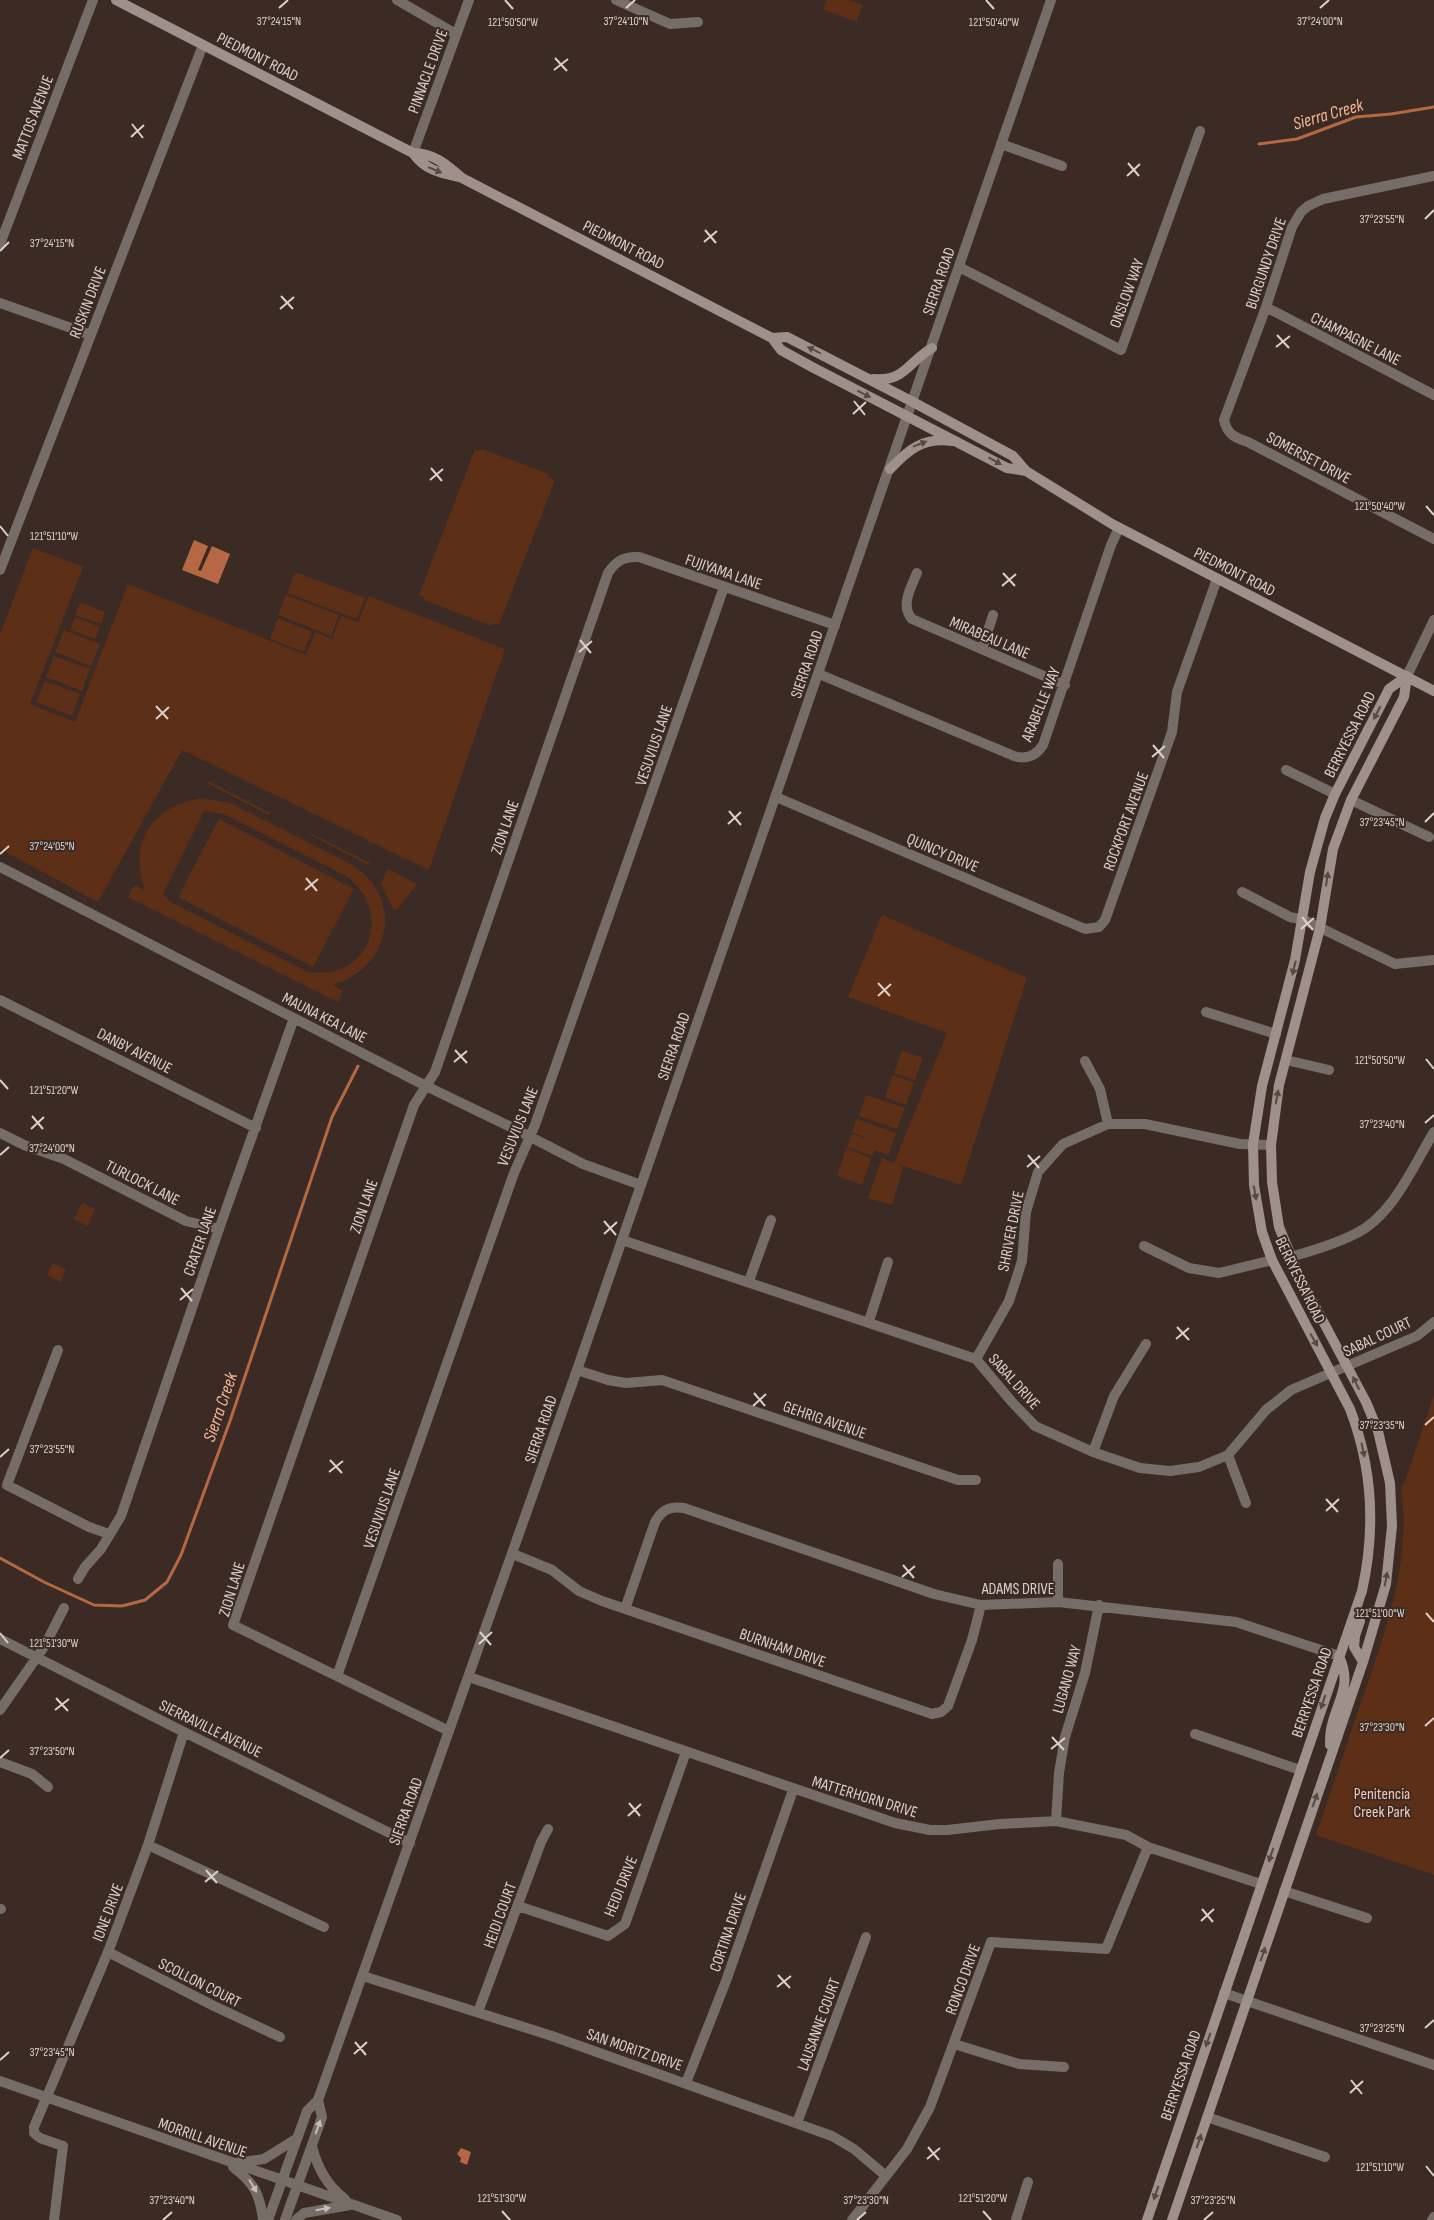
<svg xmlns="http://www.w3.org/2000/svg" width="1434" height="2220" font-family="'Sofia Sans Condensed',sans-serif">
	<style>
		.green { fill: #5d2f17; fill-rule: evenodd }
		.water { fill: #b56843 }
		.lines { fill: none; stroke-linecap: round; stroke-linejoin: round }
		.stream { stroke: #b56843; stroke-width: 3 }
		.minor { stroke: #766d69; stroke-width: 10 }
		.tertiary { stroke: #766d69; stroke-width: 10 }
		.secondary { stroke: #9e908a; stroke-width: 10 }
		.oneway { fill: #594943 }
		.oneway2 { fill: #c7bcb7 }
		.ticks { fill: none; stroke: #dbd0cb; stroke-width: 2 }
		.labels { text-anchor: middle; stroke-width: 4; stroke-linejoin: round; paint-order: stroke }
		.street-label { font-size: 16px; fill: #dbd0cb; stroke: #3b2b24 }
		.park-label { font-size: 16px; fill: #f4c9b5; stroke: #3b2b24 }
		.water-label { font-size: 18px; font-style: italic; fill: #f5b597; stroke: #3b2b24 }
		.ticks-label { font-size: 12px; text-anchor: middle; fill: #dbd0cb; stroke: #3b2b24; stroke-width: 4; stroke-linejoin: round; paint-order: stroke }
	</style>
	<rect width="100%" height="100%" fill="#3b2b24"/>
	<!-- green -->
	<path class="green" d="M827,0H849L863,5L856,22L823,9Z
		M475,449L480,451L482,449L549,474L548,477L555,480L499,625L493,623L492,626L424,600L425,597L419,595Z
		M33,548L83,567L30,704L75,722L128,584L306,655L315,632L332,639L341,616L358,622L369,596L505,649L429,870L371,842L369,843L368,840L182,750L98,902L0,849V634Z
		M295,572L365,598L357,619L287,593Z
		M286,595L339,615L331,636L278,615Z
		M80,602L105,612L101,624L75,615Z
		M75,617L100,627L95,639L70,630Z
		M278,618L312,632L304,652L270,639Z
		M64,630L100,644L91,666L55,652Z
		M54,656L90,669L82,691L46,677Z
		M45,681L80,694L72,716L36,702Z
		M208,781L270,813L269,815L207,783Z
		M202,798L230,803L351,864C405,897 392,968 332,985L343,991L338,1002L128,897L134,885L145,890C128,843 152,805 202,798ZM204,811L224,814L346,876C395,912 369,982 308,972L169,901L163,894Z
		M219,819L354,889L313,967L178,897Z
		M310,833L370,863L369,865L309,834Z
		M388,869L417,884L397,910L393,909L381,883Z
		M882,915L1027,978L961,1185L897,1164L903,1168L892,1205L868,1198L882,1158L894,1163L947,1033L848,997Z
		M902,1051L923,1058L915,1080L894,1073Z
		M893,1075L914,1083L906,1105L885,1097Z
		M866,1095L905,1108L897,1129L859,1116Z
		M857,1119L896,1133L889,1155L875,1150L872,1156L847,1147L852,1134L870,1140L852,1132Z
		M846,1148L871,1158L862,1185L837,1176Z
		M82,1203L95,1209L87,1226L74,1219Z
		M53,1263L66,1270L60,1282L47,1275Z
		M1434,1395V1875L1316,1835C1332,1788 1348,1741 1364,1694C1388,1624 1411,1562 1401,1486L1405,1482Z"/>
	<!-- water -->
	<path class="water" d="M194,540L208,546L198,570L201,571L212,546L230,554L218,584L182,570Z
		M461,2148L471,2152L467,2165L460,2162L461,2158L457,2154Z"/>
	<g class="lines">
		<!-- stream -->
		<path class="stream" d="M1259,144L1297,139L1356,117L1391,114L1434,107
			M0,1558L44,1582L94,1605L122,1606L145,1600L167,1582L181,1555L230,1421L332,1117L358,1066"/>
		<!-- minor -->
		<path class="minor" d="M397,0L456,34
			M616,0L670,24L698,22
			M1001,144L1062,166
			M413,153L469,0
			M1434,176L1323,199L1308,206L1301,212L1292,227L1266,307L1224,420C1227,434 1235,438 1248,442L1434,539
			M0,244L93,0
			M959,267L1121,350L1200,131
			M0,303L91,335
			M1266,307L1434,395
			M0,570L203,45
			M917,573C911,587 900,606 912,619L1065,685
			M982,649L993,615
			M819,674L1014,756C1026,760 1036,756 1043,745L1111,545L1119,528
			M1286,770L1335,794
			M776,797L1085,929L1099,927L1105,920L1172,732L1177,692L1217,579
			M1351,800L1429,837
			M0,867L426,1086L519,1131L583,1164L641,1185
			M1242,892L1290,917L1304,920L1395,964L1434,960
			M0,1000L256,1128
			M1206,1012L1276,1034
			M1286,1060L1329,1070
			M1085,1061L1100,1089L1108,1124
			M0,1133L24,1145L64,1159L186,1221L219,1229
			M622,1240L976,1359L1012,1402L1035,1426L1093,1452L1140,1468L1170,1471L1199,1467L1228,1455L1266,1410L1291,1390L1417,1336L1434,1322
			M1144,1246L1189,1268L1219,1273L1272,1260
			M1290,1257C1312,1251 1335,1244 1355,1234C1393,1216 1413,1166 1434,1132
			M749,1281L771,1220
			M869,1321L888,1262
			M58,1350L7,1485L89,1527L109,1534
			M976,1359L1009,1301L1022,1261L1026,1212L1038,1172L1063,1144L1108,1124H1145L1240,1144L1271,1145
			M577,1370L608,1380L626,1383L662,1380L958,1480H976
			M1093,1452L1114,1396L1146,1344
			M1228,1455L1246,1503
			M513,1554L552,1570L579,1591L602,1601L932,1714L941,1712L948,1706L972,1640L981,1605
			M1058,1564V1602
			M78,1579L85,1567L101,1549L121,1516L219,1229L294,1018
			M625,1609L655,1522C662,1510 669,1506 684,1508L934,1594L981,1605L1058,1602L1236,1622L1339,1656
			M0,1639L184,1732L410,1843
			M337,1676L514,1173L535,1125L724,587
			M469,1677L895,1823L930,1830H947L1000,1824L1056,1821L1126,1835L1148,1847L1261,1884
			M0,1710L44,1647L64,1608
			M449,1731L233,1625L414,1105L435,1072L608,573C616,561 624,556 639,557L835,625
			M1195,1734L1300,1770
			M0,1762L32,1774L48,1787
			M1056,1821L1059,1773L1065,1737L1085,1673L1099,1605
			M148,1845L324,1927
			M1284,1891L1367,1918
			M518,1906L608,1936L625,1924L686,1752
			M0,1909H1
			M108,1952L214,2006L280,2037
			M363,1976L552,2036L832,2136L854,2149L886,2176
			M1224,1993L1434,2065
			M478,2012L541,1842L548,1829
			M954,2044L1019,2064L1064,2067
			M686,2083L726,1981L793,1790
			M1207,2117L1325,2157
			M797,2123L866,1937
			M54,2220L63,2146L40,2138L34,2133V2127L108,1952L148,1845L184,1732
			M852,2220L907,2149L930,2107L991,1942L1106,1949L1148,1847
			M1016,2220L1028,2182
			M1432,2220L1434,2217"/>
		<!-- tertiary -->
		<path class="tertiary" d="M1407,676L1434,620
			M0,2081L397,2220
			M312,2146C317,2167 326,2185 345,2199
			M236,2163L264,2159L296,2139
			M233,2167C254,2183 260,2194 263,2220
			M268,2220L307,2111L318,2100L577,1370L1051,0
			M285,2220L322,2117L318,2100
			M296,2220L304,2213L350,2205"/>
		<!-- secondary -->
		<path class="secondary" d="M116,0L413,153C434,153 447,165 462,178L772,338L781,350L812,367L1007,468L1026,471
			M413,153C425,170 440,173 459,177
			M772,338L787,337L913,402L1013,456L1026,471L1112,524L1434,691
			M873,379C905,382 908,362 932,348
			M890,469C908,450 923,437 952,441
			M1357,1607L1360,1621L1355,1636L1354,1647L1363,1662
			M1330,1745C1330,1738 1330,1731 1332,1725C1339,1697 1352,1685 1339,1656
			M1147,2220L1362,1591C1376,1528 1373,1469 1350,1409L1272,1260L1262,1232L1254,1185L1253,1144L1262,1086L1295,960L1310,872L1325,818L1335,794L1389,689L1407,676
			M1172,2220L1363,1662L1386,1584L1392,1526L1390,1483L1378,1431L1366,1402L1300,1278L1279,1227L1272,1182L1271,1145L1279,1085L1320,928L1333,849L1351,800L1404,697L1407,676"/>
	</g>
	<!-- one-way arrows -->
	<defs><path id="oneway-solid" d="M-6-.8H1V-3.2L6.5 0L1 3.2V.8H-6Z" transform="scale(1.25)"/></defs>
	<g class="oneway">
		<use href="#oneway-solid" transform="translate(435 170) rotate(23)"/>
		<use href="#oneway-solid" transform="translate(814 350) rotate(-154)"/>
		<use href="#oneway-solid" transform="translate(864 394) rotate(27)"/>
		<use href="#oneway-solid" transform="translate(920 444) rotate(-21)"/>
		<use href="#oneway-solid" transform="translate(995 461) rotate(29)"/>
		<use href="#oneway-solid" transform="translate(1377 713) rotate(117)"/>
		<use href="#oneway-solid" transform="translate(1327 879) rotate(-82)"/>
		<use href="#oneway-solid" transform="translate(1294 968) rotate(104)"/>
		<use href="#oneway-solid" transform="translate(1277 1097) rotate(-80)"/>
		<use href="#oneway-solid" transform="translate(1255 1193) rotate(80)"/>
		<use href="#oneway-solid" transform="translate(1314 1340) rotate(61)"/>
		<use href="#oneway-solid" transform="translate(1356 1383) rotate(-116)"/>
		<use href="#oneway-solid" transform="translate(1363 1450) rotate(78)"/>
		<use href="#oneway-solid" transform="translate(1386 1579) rotate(-80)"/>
		<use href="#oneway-solid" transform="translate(1323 1702) rotate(109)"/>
		<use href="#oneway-solid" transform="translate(1315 1800) rotate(-71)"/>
		<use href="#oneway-solid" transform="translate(1271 1855) rotate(109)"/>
		<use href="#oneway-solid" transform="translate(1263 1954) rotate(-71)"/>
		<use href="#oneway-solid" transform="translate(1208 2040) rotate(109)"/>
		<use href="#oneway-solid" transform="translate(1199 2141) rotate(-71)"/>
		<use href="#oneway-solid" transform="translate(1156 2193) rotate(109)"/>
	</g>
	<g class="oneway2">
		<use href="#oneway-solid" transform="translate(318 2127) rotate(-70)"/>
		<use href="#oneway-solid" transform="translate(253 2186) rotate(59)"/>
		<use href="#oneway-solid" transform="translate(323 2209) rotate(-10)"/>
	</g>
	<!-- ticks -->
	<path class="ticks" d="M505,0L513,9M986,0L994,9M279,8L288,0M626,8L635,0M1320,8L1329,0M555,58L567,71M554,70L568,59M132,124L143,138M131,137L144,125M1128,163L1139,176M1127,176L1140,164M1425,219L1434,210M705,230L716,243M704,242L717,231M0,251L9,242M281,296L293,309M280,309L294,297M1277,335L1289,348M1276,347L1290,336M854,401L865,415M853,414L866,402M431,468L442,481M430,480L443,469M1426,506L1434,515M0,526L8,536M1003,573L1015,586M1002,586L1016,574M580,640L591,653M579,652L592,641M156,706L168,719M156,719L169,707M1153,745L1164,758M1152,757L1165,746M729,811L741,825M1425,822L1434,813M728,824L741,812M0,854L9,846M306,878L317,891M305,890L318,879M1302,917L1313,930M1301,929L1314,918M878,983L890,996M878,996L891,984M455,1050L467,1063M1426,1059L1434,1069M454,1062L467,1051M0,1080L8,1089M32,1116L43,1129M1425,1123L1434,1115M31,1129L44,1117M0,1155L9,1147M1028,1155L1039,1168M1027,1167L1040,1156M604,1221L616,1235M604,1234L617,1222M181,1288L192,1301M180,1300L193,1289M1177,1327L1189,1340M1176,1339L1189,1328M754,1393L765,1406M753,1406L766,1394M1425,1425L1434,1417M0,1457L9,1449M330,1460L342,1473M329,1472L343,1461M1326,1499L1338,1512M1326,1511L1339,1499M903,1565L914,1578M902,1577L915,1566M1426,1613L1434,1622M480,1632L491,1645M0,1633L8,1643M479,1644L492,1632M56,1698L68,1711M55,1710L69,1699M1425,1726L1434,1718M1052,1737L1064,1750M1051,1749L1065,1738M0,1758L9,1750M629,1803L640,1816M628,1816L641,1804M206,1870L217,1883M205,1882L218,1871M1202,1909L1213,1922M1201,1921L1214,1909M778,1975L790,1988M777,1987L791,1976M1425,2028L1434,2020M355,2042L366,2055M354,2054L367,2042M0,2060L9,2052M1351,2080L1362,2094M1350,2093L1363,2081M928,2147L939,2160M927,2159L940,2148M1426,2166L1434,2176M502,2211L510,2220M983,2211L991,2220M163,2220L172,2212M857,2220L866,2212M1204,2220L1213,2212"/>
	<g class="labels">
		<!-- street labels -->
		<g class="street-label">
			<text transform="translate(258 56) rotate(27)" y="6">PIEDMONT ROAD</text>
			<text transform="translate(427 71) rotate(-70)" y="6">PINNACLE DRIVE</text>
			<text transform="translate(32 117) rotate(-69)" y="6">MATTOS AVENUE</text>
			<text transform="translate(624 244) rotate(27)" y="6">PIEDMONT ROAD</text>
			<text transform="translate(1265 263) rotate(-71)" y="6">BURGUNDY DRIVE</text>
			<text transform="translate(938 281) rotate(-71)" y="6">SIERRA ROAD</text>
			<text transform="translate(1126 293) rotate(-70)" y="6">ONSLOW WAY</text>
			<text transform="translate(87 302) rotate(-69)" y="6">RUSKIN DRIVE</text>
			<text transform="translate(1356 338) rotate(27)" y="6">CHAMPAGNE LANE</text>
			<text transform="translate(1309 457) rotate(28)" y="6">SOMERSET DRIVE</text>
			<text transform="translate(724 571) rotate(19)" y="6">FUJIYAMA LANE</text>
			<text transform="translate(1235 571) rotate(27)" y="6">PIEDMONT ROAD</text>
			<text transform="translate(990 637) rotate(23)" y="6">MIRABEAU LANE</text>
			<text transform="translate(806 664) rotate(-71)" y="6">SIERRA ROAD</text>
			<text transform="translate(1040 704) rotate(-68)" y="6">ARABELLE WAY</text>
			<text transform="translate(1349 734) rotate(-63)" y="6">BERRYESSA ROAD</text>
			<text transform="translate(653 745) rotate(-71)" y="6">VESUVIUS LANE</text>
			<text transform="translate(1125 821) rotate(-70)" y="6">ROCKPORT AVENUE</text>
			<text transform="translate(504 827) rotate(-71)" y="6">ZION LANE</text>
			<text transform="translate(943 852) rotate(23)" y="6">QUINCY DRIVE</text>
			<text transform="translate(325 1017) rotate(27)" y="6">MAUNA KEA LANE</text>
			<text transform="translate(673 1046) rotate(-71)" y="6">SIERRA ROAD</text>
			<text transform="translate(135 1050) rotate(27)" y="6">DANBY AVENUE</text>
			<text transform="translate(517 1126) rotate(-68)" y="6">VESUVIUS LANE</text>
			<text transform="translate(143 1182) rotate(27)" y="6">TURLOCK LANE</text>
			<text transform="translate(363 1206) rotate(-71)" y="6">ZION LANE</text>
			<text transform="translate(1010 1231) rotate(-79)" y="6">SHRIVER DRIVE</text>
			<text transform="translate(199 1241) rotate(-71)" y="6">CRATER LANE</text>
			<text transform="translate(1301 1280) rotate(64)" y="6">BERRYESSA ROAD</text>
			<text transform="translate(1377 1336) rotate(-25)" y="6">SABAL COURT</text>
			<text transform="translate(1015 1381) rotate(48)" y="6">SABAL DRIVE</text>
			<text transform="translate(825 1419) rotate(19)" y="6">GEHRIG AVENUE</text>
			<text transform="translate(540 1429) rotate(-71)" y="6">SIERRA ROAD</text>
			<text transform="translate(381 1508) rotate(-71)" y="6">VESUVIUS LANE</text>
			<text x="1018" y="1594">ADAMS DRIVE</text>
			<text transform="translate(231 1589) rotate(-73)" y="6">ZION LANE</text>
			<text transform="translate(783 1647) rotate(19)" y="6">BURNHAM DRIVE</text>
			<text transform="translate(1066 1679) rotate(-74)" y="6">LUGANO WAY</text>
			<text transform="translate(1311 1692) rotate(-71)" y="6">BERRYESSA ROAD</text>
			<text transform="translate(211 1728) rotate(26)" y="6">SIERRAVILLE AVENUE</text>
			<text transform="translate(865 1796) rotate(17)" y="6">MATTERHORN DRIVE</text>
			<text transform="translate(405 1811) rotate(-70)" y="6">SIERRA ROAD</text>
			<text transform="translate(620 1886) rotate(-68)" y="6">HEIDI DRIVE</text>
			<text transform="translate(107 1912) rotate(-69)" y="6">IONE DRIVE</text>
			<text transform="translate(499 1915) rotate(-70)" y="6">HEIDI COURT</text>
			<text transform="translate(727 1932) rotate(-71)" y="6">CORTINA DRIVE</text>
			<text transform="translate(962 1979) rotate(-70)" y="6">RONCO DRIVE</text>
			<text transform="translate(200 1982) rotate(27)" y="6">SCOLLON COURT</text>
			<text transform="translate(818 2024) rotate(-70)" y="6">LAUSANNE COURT</text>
			<text transform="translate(635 2049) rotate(19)" y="6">SAN MORITZ DRIVE</text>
			<text transform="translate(1180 2075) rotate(-71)" y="6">BERRYESSA ROAD</text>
			<text transform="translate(203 2137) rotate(19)" y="6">MORRILL AVENUE</text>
		</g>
		<!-- park labels -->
		<g class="park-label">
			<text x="1382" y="1799">Penitencia<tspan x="1382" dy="18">Creek Park</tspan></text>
		</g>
		<!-- water labels -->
		<g class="water-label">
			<text transform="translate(1328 114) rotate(-16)" y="6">Sierra Creek</text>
			<text transform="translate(220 1407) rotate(-71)" y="6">Sierra Creek</text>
		</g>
	</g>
	<g class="ticks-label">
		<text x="279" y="25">37°24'15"N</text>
		<text x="626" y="25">37°24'10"N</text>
		<text x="1320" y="25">37°24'00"N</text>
		<text x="513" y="26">121°50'50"W</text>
		<text x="994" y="26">121°50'40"W</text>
		<text x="1382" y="223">37°23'55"N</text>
		<text x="52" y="247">37°24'15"N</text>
		<text x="1380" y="510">121°50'40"W</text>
		<text x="54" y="540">121°51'10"W</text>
		<text x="1382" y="826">37°23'45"N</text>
		<text x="52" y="850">37°24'05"N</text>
		<text x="1380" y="1064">121°50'50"W</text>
		<text x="54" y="1094">121°51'20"W</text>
		<text x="1382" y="1128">37°23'40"N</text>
		<text x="52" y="1152">37°24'00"N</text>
		<text x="1382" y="1429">37°23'35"N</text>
		<text x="52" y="1453">37°23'55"N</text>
		<text x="1380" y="1617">121°51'00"W</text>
		<text x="54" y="1647">121°51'30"W</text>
		<text x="1382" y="1731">37°23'30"N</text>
		<text x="52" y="1755">37°23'50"N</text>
		<text x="1382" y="2032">37°23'25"N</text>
		<text x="52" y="2056">37°23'45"N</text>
		<text x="1380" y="2171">121°51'10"W</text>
		<text x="502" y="2202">121°51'30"W</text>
		<text x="983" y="2202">121°51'20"W</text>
		<text x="172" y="2204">37°23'40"N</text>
		<text x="866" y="2204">37°23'30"N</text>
		<text x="1213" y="2204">37°23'25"N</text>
	</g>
</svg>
